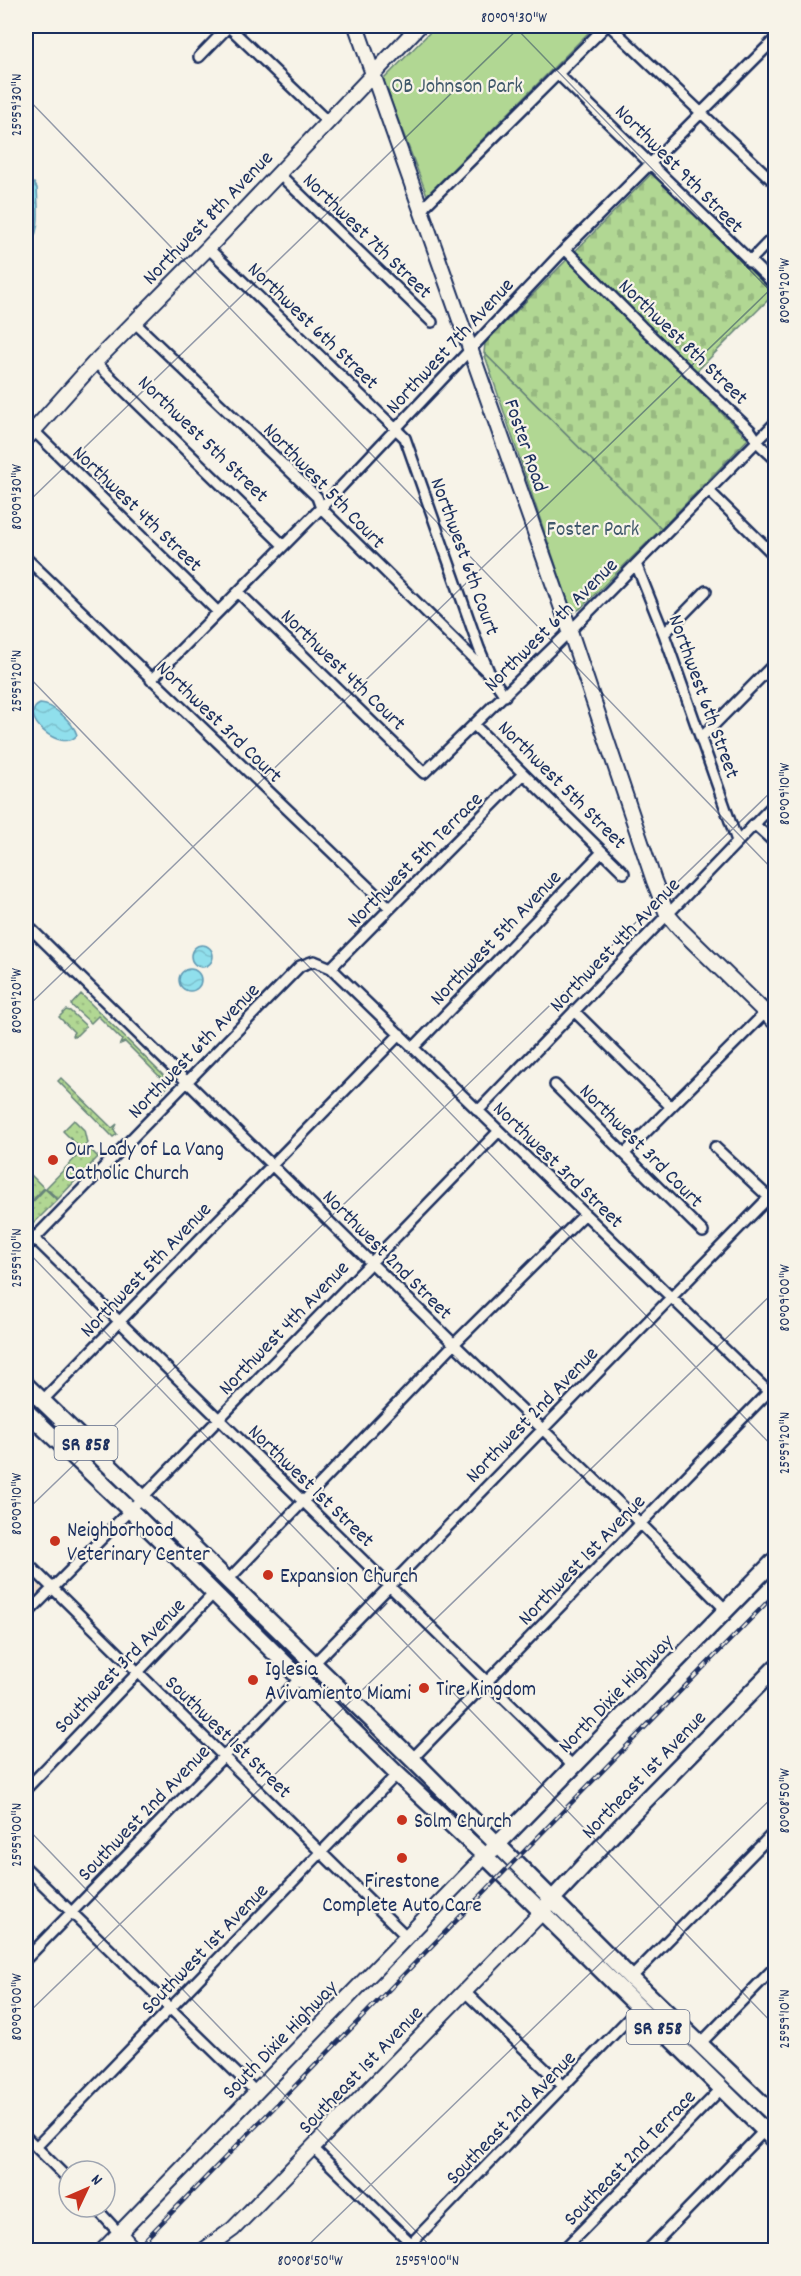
<svg xmlns="http://www.w3.org/2000/svg" width="801" height="2276" font-family="Dekko,sans-serif">
	<style>
		.built { fill: #eedecc }
		.grass { fill: url(#grass-dots); stroke: #668378; stroke-width: 1.5 }
		.cemetery { fill: url(#cemetery-stones); stroke: #668378; stroke-width: 1.5 }
		.park { fill: #b1d793; stroke: #668378; stroke-width: 1.5 }
		.water { fill: url(#water-waves); stroke: #6199b3; stroke-width: 1.5 }
		.lines { fill: none; stroke-linecap: round; stroke-linejoin: round }
		.street-casing { stroke: #1b2f5e; stroke-width: 14 }
		.secondary-casing { stroke: #1b2f5e; stroke-width: 18 }
		.primary-casing { stroke: #1b2f5e; stroke-width: 20 }
		.street { stroke: #f7f3e8; stroke-width: 9 }
		.secondary { stroke: #f7f3e8; stroke-width: 14 }
		.primary { stroke: #f7f3e8; stroke-width: 15 }
		.rail-casing { stroke: #1b2f5e; stroke-width: 4.5 }
		.rail { stroke: #f7f3e8; stroke-width: 2; stroke-dasharray: 7; stroke-linecap: butt }
		.ticks { fill: none; stroke: #1b2f5e; stroke-width: 1.5; stroke-opacity: 0.45 }
		.poi-dot { fill: #c8321e; stroke: #f7f3e8; stroke-width: 2 }
		.labels { text-anchor: middle; stroke-width: 4.5; stroke-linejoin: round; paint-order: stroke }
		.shield { fill: #f7f3e8; stroke: #5d6a87; stroke-width: 1.5 }
		.shield-label { font-size: 20px; font-weight: bold; fill: #1b2f5e }
		.park-label { font-size: 21px; fill: #40596b; stroke: #f7f3e8 }
		.street-label { font-size: 21px; fill: #1b2f5e; stroke: #f7f3e8 }
		.poi-label { font-size: 21px; fill: #1b2f5e; stroke: #f7f3e8; text-anchor: start }
		.neatline { fill: none; stroke: #1b2f5e; stroke-width: 2 }
		.ticks-label { font-size: 15px; text-anchor: middle; fill: #1b2f5e }
	</style>
	<defs>
		<pattern id="grass-dots" width="8" height="8" patternUnits="userSpaceOnUse" patternTransform="scale(1.5)"><rect width="8" height="8" fill="#b1d793"/><path d="M2 2h.1M6 6h.1" fill="none" stroke="#98b981" stroke-width="1.8" stroke-linecap="round"/></pattern>
		<pattern id="cemetery-stones" width="16" height="16" patternUnits="userSpaceOnUse" patternTransform="scale(1.5)"><rect width="16" height="16" fill="#b1d793"/><path d="M2 7V4a2 2 0 0 1 4 0v3zM10 15v-3a2 2 0 0 1 4 0v3z" fill="#98b981"/></pattern>
		<pattern id="water-waves" width="16" height="10" patternUnits="userSpaceOnUse" patternTransform="scale(1.5)"><rect width="16" height="10" fill="#90dfec"/><path d="M0 5q4-4 8 0t8 0" fill="none" stroke="#7cc0cd"/></pattern>
	</defs>
	<rect width="100%" height="100%" fill="#f7f3e8"/>
	<filter id="ink" filterUnits="userSpaceOnUse"><feTurbulence type="fractalNoise" baseFrequency=".0167" numOctaves="2"/><feDisplacementMap in="SourceGraphic" scale="12" xChannelSelector="R" yChannelSelector="G"/><feConvolveMatrix kernelMatrix="1 2 1 2 8 2 1 2 1" color-interpolation-filters="sRGB"/></filter>
	<g filter="url(#ink)">
		<!-- built -->
		<path class="built" d="M26,1573L43,1589L26,1606Z"/>
		<!-- grass -->
		<path class="grass" d="M81,994L171,1083L163,1091L161,1088L166,1083L125,1042L120,1044L122,1040L98,1016L91,1023L71,1005Z
			M66,1010L70,1011L86,1026L75,1037L72,1035L74,1032L59,1017Z
			M61,1078L112,1128L117,1124L114,1130L117,1134L113,1137L58,1081Z
			M74,1120L84,1130L87,1143L81,1149L63,1131Z
			M87,1146L98,1157L58,1199L46,1188Z
			M27,1171L44,1188L26,1207V1172Z
			M45,1189L57,1200L33,1224L26,1217V1209Z"/>
		<!-- cemetery -->
		<path class="cemetery" d="M652,173L774,294L688,380L748,439L661,529L484,353L485,343Z"/>
		<!-- park -->
		<path class="park" d="M436,26H595L427,195L383,80Z
			M484,353L661,529L580,609L572,613Z"/>
		<!-- water -->
		<path class="water" d="M26,182L34,183L37,188C38,211 42,233 26,250Z
			M40,704C53,704 73,722 77,735C62,755 16,715 40,704Z
			M191 956a11 11 0 1 1 22 0a11 11 0 1 1-22 0Z
			M179 980a11 11 0 1 1 22 0a11 11 0 1 1-22 0Z"/>
		<g class="lines">
			<!-- street casing -->
			<g class="street-casing">
				<path id="street" d="M228,26L328,122
					M610,26L776,184
					M199,57L229,26
					M559,75L776,286
					M279,174L432,322
					M422,209L606,26
					M208,248L405,438L479,648L490,674L505,696
					M565,249L642,327L750,430L761,446L776,460
					M749,262L776,234
					M134,322L317,497L321,508L488,673
					M95,362L283,545
					M33,430L218,612
					M708,490L776,557
					M26,558L390,908
					M636,564L664,634L737,841
					M238,592L424,773L570,631L776,422
					M664,634L706,591
					M151,680L321,508L565,249L776,38
					M474,725L624,873
					M701,738L774,664
					M754,824L776,844
					M26,924L454,1344L641,1524L726,1610
					M331,968L522,775
					M574,1011L670,1106
					M414,1047L602,852
					M555,1085L703,1232
					M478,1111L776,802
					M715,1147L776,1204
					M625,1153L776,1002
					M26,1230L573,1766
					M26,1247L300,966L314,961L331,968L776,1399
					M42,1401L400,1034
					M26,1562L407,1937
					M228,1580L454,1344L585,1214
					M26,1615L143,1497L499,1131
					M412,1759L776,1384
					M26,1789L214,1593
					M26,1868L257,2093
					M26,1959L776,1190
					M631,1978L776,1830
					M464,1991L564,2087
					M700,2044L776,1966
					M26,2137L69,2180
					M36,2147L397,1774
					M312,2147L418,2250
					M95,2207L119,2233
					M405,2250L639,2008
					M563,2250L721,2089
					M648,2250L764,2131"/>
			</g>
			<!-- secondary casing -->
			<g class="secondary-casing">
				<path id="secondary" d="M356,26L570,631L654,881L667,914L679,928L776,1023
					M26,439L95,362L208,248L419,26
					M119,2233L134,2250
					M103,2250L485,1856
					M204,2250L233,2229L542,1912"/>
			</g>
			<!-- primary casing -->
			<g class="primary-casing">
				<path id="primary" d="M26,1385L412,1759L631,1978L776,2117
					M26,1411L130,1510L397,1774L485,1856L776,2142
					M492,1850L776,1559
					M545,1907L630,1816L776,1667"/>
			</g>
			<!-- street -->
			<use href="#street" class="street"/>
			<!-- secondary -->
			<use href="#secondary" class="secondary"/>
			<!-- primary -->
			<use href="#primary" class="primary"/>
			<!-- rail casing -->
			<g class="rail-casing">
				<path id="rail" d="M135,2250L776,1593"/>
			</g>
			<!-- rail -->
			<use href="#rail" class="rail"/>
		</g>
	</g>
	<!-- ticks -->
	<path class="ticks" d="M514,26L776,297M26,97L776,873M26,504L521,26M26,674L776,1450M26,1008L776,284M26,1250L776,2027M26,1511L776,787M26,1827L434,2250M26,2015L776,1290M303,2250L776,1794"/>
	<!-- markers -->
	<g class="poi-dot">
		<circle cx="53" cy="1160" r="6"/>
		<circle cx="55" cy="1541" r="6"/>
		<circle cx="268" cy="1575" r="6"/>
		<circle cx="253" cy="1680" r="6"/>
		<circle cx="424" cy="1688" r="6"/>
		<circle cx="402" cy="1820" r="6"/>
		<circle cx="402" cy="1858" r="6"/>
	</g>
	<g class="labels">
		<!-- shield labels -->
		<g class="shield">
			<rect x="54.5" y="1426" width="63" height="34" rx="4.5"/>
			<rect x="626.5" y="2010" width="63" height="34" rx="4.5"/>
		</g>
		<g class="shield-label">
			<text x="86" y="1450">SR 858</text>
			<text x="658" y="2034">SR 858</text>
		</g>
		<!-- park labels -->
		<g class="park-label">
			<text x="457" y="92">OB Johnson Park</text>
			<text x="593" y="535">Foster Park</text>
		</g>
		<!-- street labels -->
		<g class="street-label">
			<text transform="translate(680 168) rotate(45)" y="7">Northwest 9th Street</text>
			<text transform="translate(207 217) rotate(-46)" y="7">Northwest 8th Avenue</text>
			<text transform="translate(368 235) rotate(44)" y="7">Northwest 7th Street</text>
			<text transform="translate(314 325) rotate(44)" y="7">Northwest 6th Street</text>
			<text transform="translate(684 341) rotate(44)" y="7">Northwest 8th Street</text>
			<text transform="translate(449 345) rotate(-47)" y="7">Northwest 7th Avenue</text>
			<text transform="translate(204 438) rotate(44)" y="7">Northwest 5th Street</text>
			<text transform="translate(527 445) rotate(71)" y="7">Foster Road</text>
			<text transform="translate(325 485) rotate(46)" y="7">Northwest 5th Court</text>
			<text transform="translate(138 508) rotate(44)" y="7">Northwest 4th Street</text>
			<text transform="translate(466 556) rotate(70)" y="7">Northwest 6th Court</text>
			<text transform="translate(550 624) rotate(-45)" y="7">Northwest 6th Avenue</text>
			<text transform="translate(344 669) rotate(44)" y="7">Northwest 4th Court</text>
			<text transform="translate(705 696) rotate(70)" y="7">Northwest 6th Street</text>
			<text transform="translate(220 721) rotate(44)" y="7">Northwest 3rd Court</text>
			<text transform="translate(563 784) rotate(45)" y="7">Northwest 5th Street</text>
			<text transform="translate(414 859) rotate(-45)" y="7">Northwest 5th Terrace</text>
			<text transform="translate(495 937) rotate(-46)" y="7">Northwest 5th Avenue</text>
			<text transform="translate(614 944) rotate(-46)" y="7">Northwest 4th Avenue</text>
			<text transform="translate(193 1050) rotate(-46)" y="7">Northwest 6th Avenue</text>
			<text transform="translate(642 1145) rotate(45)" y="7">Northwest 3rd Court</text>
			<text transform="translate(559 1164) rotate(44)" y="7">Northwest 3rd Street</text>
			<text transform="translate(388 1254) rotate(45)" y="7">Northwest 2nd Street</text>
			<text transform="translate(145 1269) rotate(-46)" y="7">Northwest 5th Avenue</text>
			<text transform="translate(283 1327) rotate(-46)" y="7">Northwest 4th Avenue</text>
			<text transform="translate(531 1414) rotate(-46)" y="7">Northwest 2nd Avenue</text>
			<text transform="translate(312 1485) rotate(44)" y="7">Northwest 1st Street</text>
			<text transform="translate(581 1559) rotate(-46)" y="7">Northwest 1st Avenue</text>
			<text transform="translate(119 1665) rotate(-46)" y="7">Southwest 3rd Avenue</text>
			<text transform="translate(615 1693) rotate(-46)" y="7">North Dixie Highway</text>
			<text transform="translate(229 1736) rotate(44)" y="7">Southwest 1st Street</text>
			<text transform="translate(643 1774) rotate(-46)" y="7">Northeast 1st Avenue</text>
			<text transform="translate(143 1812) rotate(-46)" y="7">Southwest 2nd Avenue</text>
			<text transform="translate(204 1948) rotate(-46)" y="7">Southwest 1st Avenue</text>
			<text transform="translate(279 2039) rotate(-46)" y="7">South Dixie Highway</text>
			<text transform="translate(360 2069) rotate(-46)" y="7">Southeast 1st Avenue</text>
			<text transform="translate(510 2117) rotate(-46)" y="7">Southeast 2nd Avenue</text>
			<text transform="translate(629 2157) rotate(-46)" y="7">Southeast 2nd Terrace</text>
		</g>
		<!-- poi labels -->
		<g class="poi-label">
			<text x="65" y="1155">Our Lady of La Vang<tspan x="65" dy="24">Catholic Church</tspan></text>
			<text x="67" y="1536">Neighborhood<tspan x="67" dy="24">Veterinary Center</tspan></text>
			<text x="280" y="1582">Expansion Church</text>
			<text x="265" y="1675">Iglesia<tspan x="265" dy="24">Avivamiento Miami</tspan></text>
			<text x="436" y="1695">Tire Kingdom</text>
			<text x="414" y="1827">Solm Church</text>
			<text x="402" y="1887" text-anchor="middle">Firestone<tspan x="402" dy="24">Complete Auto Care</tspan></text>
		</g>
	</g>
	<!-- margin -->
	<rect width="801" height="2276" fill="none" stroke="#f7f3e8" stroke-width="66"/>
	<!-- north arrow -->
	<g transform="translate(87 2189) rotate(46)"><circle r="28" fill="#f7f3e8" stroke="#9fa5b1" stroke-width="1.5"/>
	<path d="M0-4.5L10 22L0 15L-10 22Z" fill="#c8321e"/>
	<text y="-9" font-size="16" font-weight="bold" text-anchor="middle" fill="#1b2f5e">N</text>
	</g>
	<rect x="33" y="33" width="735" height="2210" class="neatline"/>
	<g class="ticks-label">
		<text x="514" y="22">80°09'30"W</text>
		<text transform="translate(16 105) rotate(-90)" y="5">25°59'30"N</text>
		<text transform="translate(784 291) rotate(-90)" y="5">80°09'20"W</text>
		<text transform="translate(16 497) rotate(-90)" y="5">80°09'30"W</text>
		<text transform="translate(16 681) rotate(-90)" y="5">25°59'20"N</text>
		<text transform="translate(784 794) rotate(-90)" y="5">80°09'10"W</text>
		<text transform="translate(16 1001) rotate(-90)" y="5">80°09'20"W</text>
		<text transform="translate(16 1258) rotate(-90)" y="5">25°59'10"N</text>
		<text transform="translate(784 1298) rotate(-90)" y="5">80°09'00"W</text>
		<text transform="translate(784 1443) rotate(-90)" y="5">25°59'20"N</text>
		<text transform="translate(16 1504) rotate(-90)" y="5">80°09'10"W</text>
		<text transform="translate(784 1801) rotate(-90)" y="5">80°08'50"W</text>
		<text transform="translate(16 1835) rotate(-90)" y="5">25°59'00"N</text>
		<text transform="translate(16 2007) rotate(-90)" y="5">80°09'00"W</text>
		<text transform="translate(784 2019) rotate(-90)" y="5">25°59'10"N</text>
		<text x="310" y="2265">80°08'50"W</text>
		<text x="427" y="2265">25°59'00"N</text>
	</g>
</svg>
